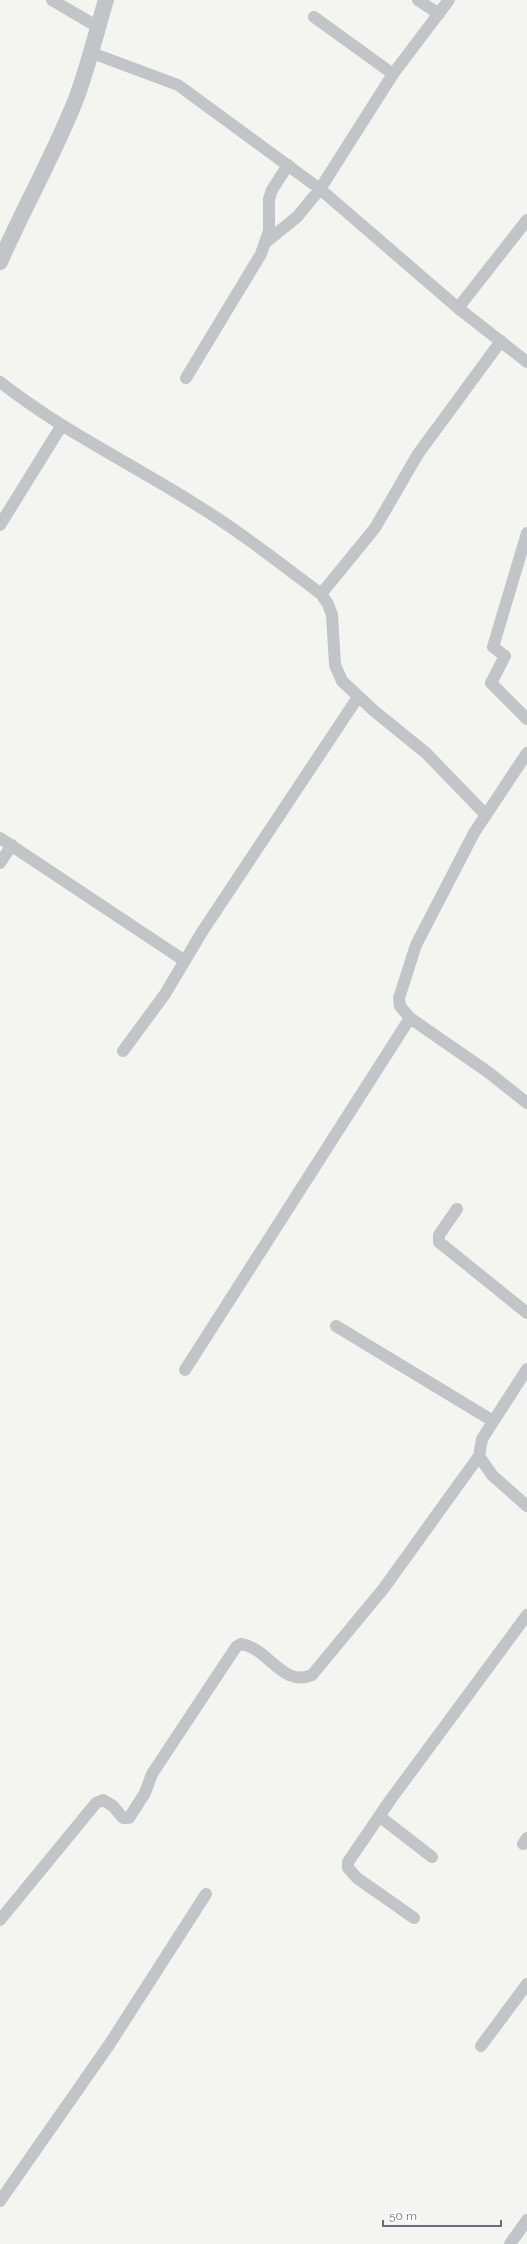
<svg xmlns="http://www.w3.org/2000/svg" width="527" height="2244" font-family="Raleway,sans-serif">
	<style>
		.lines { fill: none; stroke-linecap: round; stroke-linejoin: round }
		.minor { stroke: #c2c4c8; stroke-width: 12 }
		.tertiary { stroke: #c2c4c8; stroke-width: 16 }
	</style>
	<rect width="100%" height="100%" fill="#f4f4f1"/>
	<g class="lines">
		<!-- minor -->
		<path class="minor" d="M52,0L98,27
			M418,0L439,14
			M314,17L393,74
			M92,53L178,85L320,189L458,308L527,362
			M266,242L297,217L320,189L393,74L449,0
			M458,308L527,220
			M186,378L261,254L269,231V199L272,190L288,165
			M0,382C61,430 130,463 195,504C239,531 280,563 321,594L328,604L332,615L335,665L342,681L373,710L426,753L486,815
			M0,525L62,425
			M527,533L493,647L505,656L491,683L527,719
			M321,594L375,528L418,454L501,341
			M527,753L474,833L416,945L399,998L400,1006L410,1018L488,1072L527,1103
			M0,838L185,961
			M0,863L12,845
			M123,1051L165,994L202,932L358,697
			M457,1209L439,1235V1242L527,1313
			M336,1326L493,1421
			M527,1369L482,1439L479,1456L492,1475L527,1506
			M185,1370L410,1018
			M379,1816L432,1857
			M523,1844L527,1838
			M414,1918L357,1878L348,1868V1862L391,1799L527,1615
			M0,1920L96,1803L103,1800L113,1806L123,1818H129L145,1793L152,1774L236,1647L241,1644C269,1648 282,1688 312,1675L384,1588L479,1456
			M481,2046L527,1984
			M0,2201L109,2045L206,1894
			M510,2244L527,2220"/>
		<!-- tertiary -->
		<path class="tertiary" d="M0,262C24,207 54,155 76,99C88,67 96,33 106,0"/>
	</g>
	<!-- scale -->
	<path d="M383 2220v6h118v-6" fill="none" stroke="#66707f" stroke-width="2"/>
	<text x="389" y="2220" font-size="12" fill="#66707f" stroke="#ffffff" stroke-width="3" paint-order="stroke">50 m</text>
</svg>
